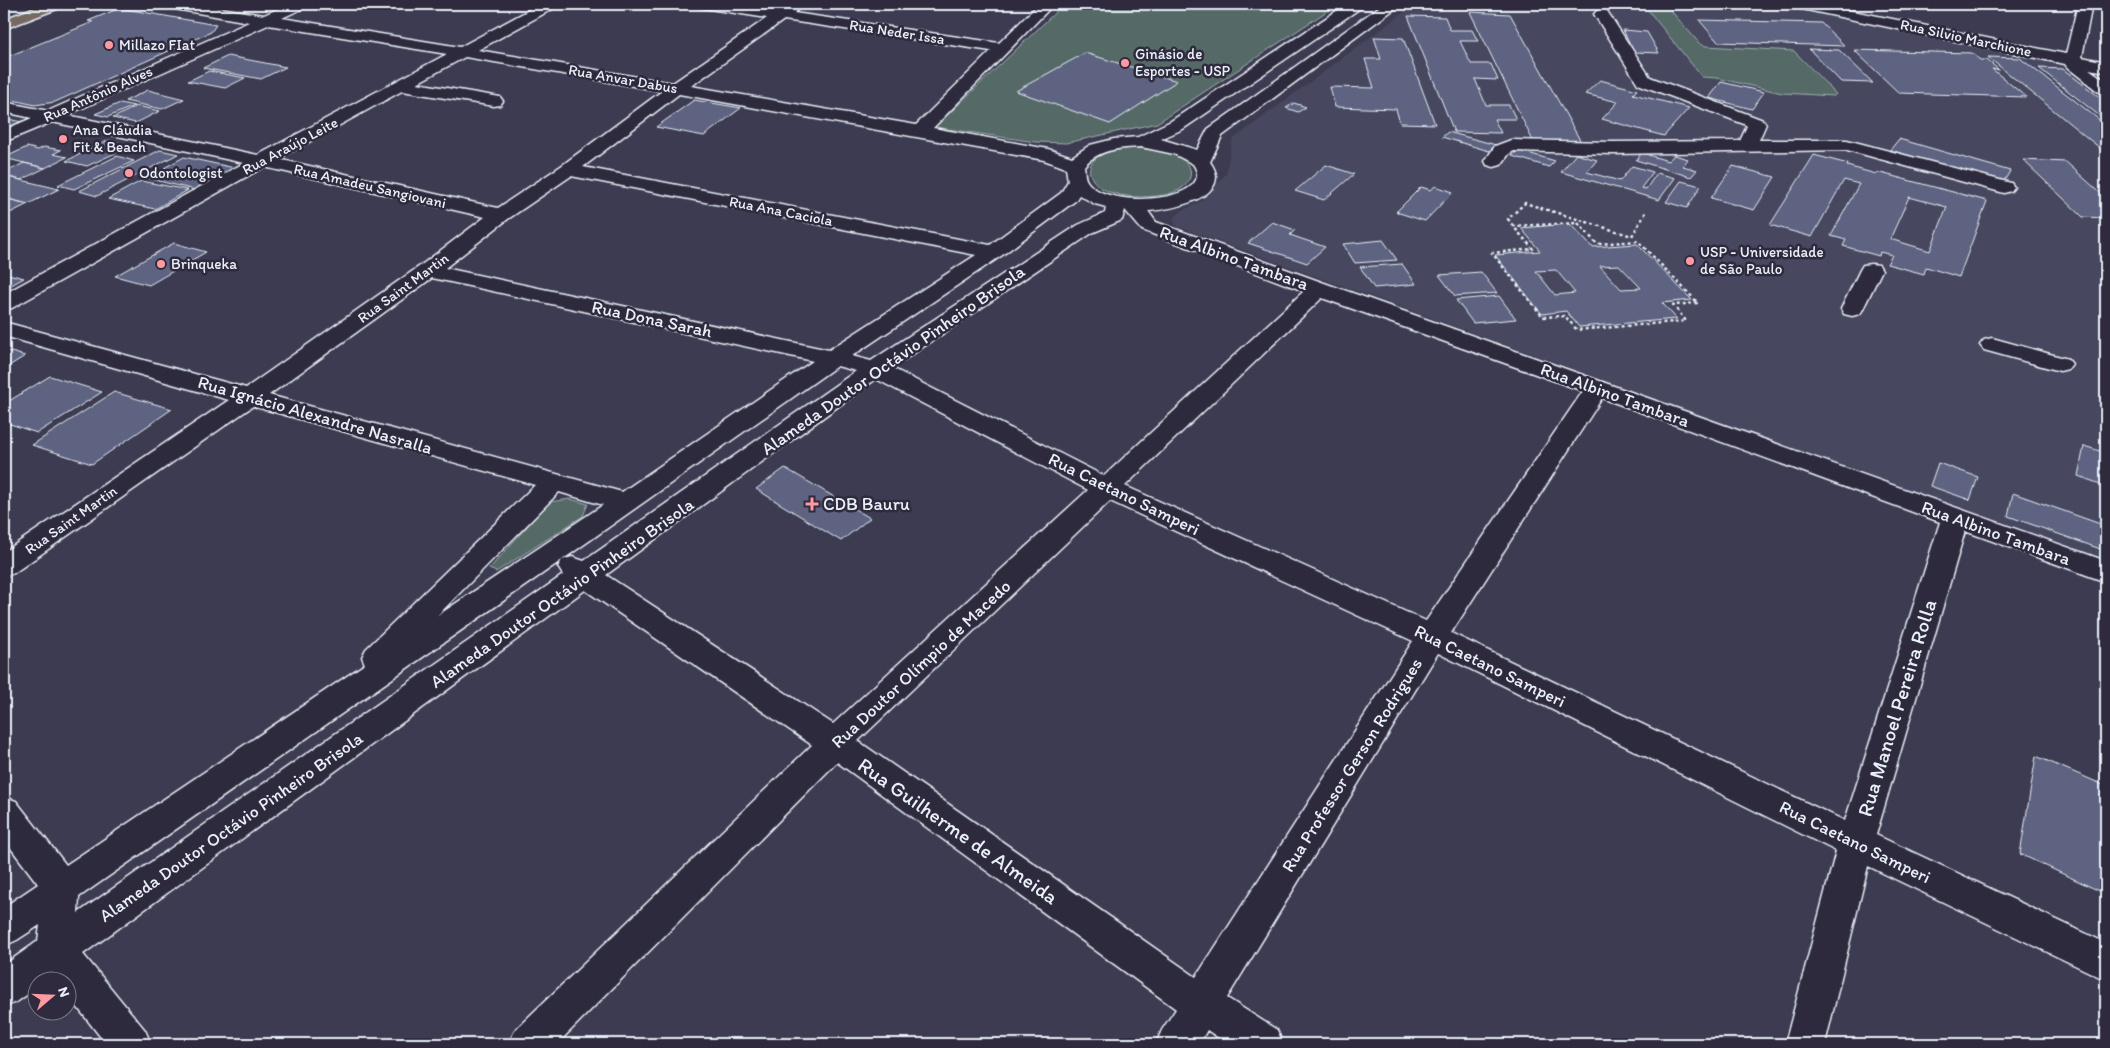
<svg xmlns="http://www.w3.org/2000/svg" width="2110" height="1048" font-family="Itim,sans-serif">
	<style>
		.built { fill: #47475f }
		.green { fill: #546b66; stroke: #9eaeaf }
		.building { fill: #5d6380; stroke: #e8f1f8; fill-rule: evenodd }
		.lines { fill: none; stroke-linecap: round; stroke-linejoin: round }
		.minor-casing { stroke: #e8f1f8; stroke-width: 3 }
		.major-casing { stroke: #e8f1f8; stroke-width: 3 }
		.path { stroke: #e8f1f8; stroke-width: 2.5; stroke-dasharray: 3 3; stroke-linecap: butt }
		.minor { fill: #2f2a3d; fill-rule: evenodd }
		.major { fill: #776864; fill-rule: evenodd }
		.poi-dot { fill: #ff9aa2; stroke: #2f2a3d; stroke-width: 2 }
		.labels { text-anchor: middle; stroke-width: 5; stroke-linejoin: round; paint-order: stroke }
		.far-street-label { font-size: 15px; fill: #e8f1f8; stroke: #2f2a3d }
		.far-poi-label { font-size: 15px; fill: #e8f1f8; stroke: #2f2a3d; text-anchor: start }
		.street-label { font-size: 18px; fill: #e8f1f8; stroke: #2f2a3d }
		.poi-label { font-size: 18px; fill: #e8f1f8; stroke: #2f2a3d; text-anchor: start }
		.near-street-label { font-size: 21px; fill: #e8f1f8; stroke: #2f2a3d }
	</style>
	<rect width="100%" height="100%" fill="#3d3b51"/>
	<filter id="ink" filterUnits="userSpaceOnUse"><feTurbulence type="fractalNoise" baseFrequency=".02" numOctaves="2"/><feDisplacementMap in="SourceGraphic" scale="10" xChannelSelector="R" yChannelSelector="G"/><feConvolveMatrix kernelMatrix="1 2 1 2 8 2 1 2 1" color-interpolation-filters="sRGB"/></filter>
	<g filter="url(#ink)">
		<!-- built -->
		<path class="built" d="M1415,4H1769L2106,73V561L1176,226L1173,218L1183,210L1202,201L1226,174L1232,140Z"/>
		<!-- green -->
		<path class="green" d="M1064,4H1338L1157,123L1066,143L1035,142L935,127Z
			M1643,4H1665L1700,44L1706,46L1794,51L1836,94L1834,96L1782,93L1717,78L1702,77Z
			M1131,148C1145,148 1201,153 1189,180C1185,189 1173,193 1164,195C1146,198 1125,198 1107,191C1090,183 1081,166 1101,155C1110,150 1121,150 1131,148Z
			M570,499L588,504L583,516L496,572L489,569L549,502Z"/>
		<!-- building -->
		<path class="building" d="M1574,4H1615L1617,7L1575,6Z
			M120,8L216,25L211,32L55,102L35,105L4,98V58L93,22L88,21Z
			M1470,12L1510,14L1581,142L1533,141Z
			M1408,16L1445,17L1450,30H1472L1478,41H1460L1471,64H1491L1498,80L1475,79L1486,105H1509L1516,119H1494L1501,133L1454,132Z
			M1699,20L1821,23L1845,46L1718,42Z
			M1623,30L1647,32L1659,53L1634,52Z
			M1374,37L1403,38L1435,124L1400,123L1396,109L1335,107L1330,87L1374,88L1365,59H1381Z
			M1809,49L1839,50L1873,83L1841,82Z
			M1854,50L1972,53L1980,60H1987L1999,70L1992,69L2026,97L1899,93Z
			M1085,53L1177,81L1110,124L1016,91Z
			M228,56L286,67L261,79L203,68Z
			M1988,57L2020,58L2106,125V153Z
			M2039,68L2063,69L2106,102V121Z
			M209,71L245,78L225,88L188,81Z
			M1600,80L1637,90L1633,94L1689,108L1664,136L1602,119L1618,102L1585,94Z
			M1721,82L1764,92L1752,109L1709,98Z
			M148,90L184,99L162,109L125,101Z
			M694,100L741,108L704,136L656,127Z
			M120,103L134,106L108,117L95,114Z
			M1294,103L1306,107L1298,112L1286,108Z
			M137,106L160,111L136,123L113,118Z
			M4,118L22,122L4,131Z
			M1448,132L1496,145L1489,151L1442,137Z
			M1899,139L2010,171L2003,183L1890,150Z
			M109,140L131,146L87,166L66,161Z
			M27,147L38,150L44,147L61,150L53,154L67,157L45,168L4,158Z
			M160,150L178,154L97,196L79,191Z
			M1518,150L1555,161L1549,167L1512,156Z
			M1642,153L1668,161L1674,155L1688,159L1683,166L1697,170L1691,177L1636,160Z
			M1576,154L1597,160L1587,172L1620,181L1632,166L1653,172L1641,188L1646,189L1657,173L1675,178L1659,200L1561,172Z
			M1814,155L1848,164L1847,166L1876,174L1877,172L1987,201L1959,277L1926,267L1924,274L1887,264L1892,255L1880,252L1879,256L1843,246L1846,240L1831,236L1859,184L1844,180L1812,237L1770,225ZM1909,197L1947,207L1930,251L1890,239Z
			M117,156L134,161L74,189L58,185Z
			M184,157L235,168L216,179L164,168Z
			M2023,160L2066,162L2106,198V218L2083,217Z
			M24,163L45,168L21,180L4,176V173Z
			M1326,165L1354,174L1324,200L1295,191Z
			M1733,166L1775,177L1754,210L1711,198Z
			M161,171L209,182L195,190L147,178Z
			M4,176L21,180L59,189L28,204L4,198Z
			M141,181L188,190L155,209L108,199Z
			M1681,181L1701,186L1687,208L1666,202Z
			M1435,186L1453,192L1425,221L1396,212L1421,187L1431,190Z
			M4,198L28,204L4,216Z
			M1272,222L1295,230L1290,235L1325,247L1307,263L1248,243Z
			M1570,224L1592,247L1637,244L1692,300L1662,303L1677,319L1579,327L1566,311L1542,314L1495,255L1540,251L1521,228ZM1619,265L1641,288L1621,289L1600,266ZM1556,270L1575,293L1555,295L1536,271Z
			M1383,240L1397,260L1355,263L1343,244Z
			M174,243L206,252L149,285L115,276Z
			M1402,264L1416,284L1374,288L1360,267Z
			M1481,272L1497,293L1455,296L1439,275Z
			M4,273L24,278L4,289Z
			M1499,296L1516,319L1473,323L1456,300Z
			M4,350L25,356L4,369Z
			M50,376L102,392L37,433L4,422V416L8,411L4,410V404Z
			M114,392L172,409L92,464L32,445Z
			M2084,446L2106,453V486L2078,476Z
			M1938,463L1978,477L1970,500L1930,486Z
			M785,468L870,518L841,541L756,489Z
			M2013,493L2106,526V551L2008,516Z
			M2036,756L2106,786V894L2020,854Z"/>
		<g class="lines">
			<!-- minor casing -->
			<g class="minor-casing">
				<path id="minor" d="M162,4H195L264,15L289,4H308L306,7L282,18L460,47L540,4H558L556,7L478,50L673,83L767,18L703,8L698,7L696,4H732L778,10L788,4H804L794,13L999,43L1039,4H1054L933,128L1048,149L1072,157L1090,145L1114,139L1138,137L1171,121L1347,4H1364L1362,7L1183,129L1161,139L1197,150L1208,129L1383,4H1399L1397,7L1222,136L1210,162C1236,197 1170,210 1148,211L1156,222L1327,284L2106,561V582L1965,531L1876,835L2106,943V980L1868,866L1825,1044H1785L1836,851L1438,653L1227,998L1277,1030L1283,1044H1228L1207,1030L1199,1044H1156L1162,1030L1176,1009L837,762L557,1044H509L515,1030L812,745L585,590L83,954L145,1030L151,1044H106L68,995V980H56L53,976L47,980H38V987L18,1001L4,1007V965L38,941L40,925L17,940L4,946V907L38,884L4,839V797L16,801L66,865L365,664L362,657L366,649L535,485L253,406L14,573L4,576V552L229,400L4,336V322L246,388L420,266L485,217L264,167L12,308L4,310V294L244,163L52,122L4,142V130L32,118L4,112V102L48,111L249,22L169,8L164,7ZM784,20L991,51L916,125L691,86ZM268,25L447,54L258,155L67,115ZM465,57L662,91L561,166L498,208L278,159L402,91L494,106L500,105L503,101L500,97L417,83ZM679,94L1044,160L1066,168L1068,181L1061,193L990,245L583,167ZM1141,147L1174,154L1193,164C1220,201 1107,212 1087,181C1084,177 1085,170 1084,166C1099,149 1120,148 1141,147ZM571,176L976,255L829,350L445,268L508,219ZM1079,195L1095,204L1106,207L1105,213L1078,225L871,361L852,356L1001,256L1075,201ZM1125,210L1142,230L1304,291L1104,476L892,368L1092,233L1122,220ZM432,278L813,361L622,492L269,395ZM1322,298L1583,391L1426,621L1125,486ZM837,366L856,371L584,561L572,557L562,560ZM876,379L1088,490L833,724L606,575ZM1602,398L1940,522L1845,821L1451,633ZM559,492L603,505L437,616ZM1110,501L1413,641L1196,977L858,741ZM562,560L558,567L563,575L78,913L79,897Z
					M1790,4H1818L2066,54L2078,4H2092L2082,57L2106,62V72L2089,69L2106,81V94L2100,93L2067,67L2065,64L1797,8L1792,7Z
					M1602,9L1607,11L1650,77L1763,120L1766,124L1759,140H1847L2011,183L2014,187L2011,191L2004,193L1847,150L1612,154L1514,151L1509,154L1501,165L1494,167L1487,165L1485,161L1495,146L1511,140L1612,142L1740,141L1747,126L1744,124L1638,84L1594,14L1597,11Z
					M1871,264L1879,265L1882,270L1863,309L1860,314L1852,316L1844,314L1841,309L1860,270L1863,265Z
					M1992,338L2068,359L2072,364L2068,369L2060,371L1984,350L1980,345L1984,340Z"/>
			</g>
			<!-- major casing -->
			<g class="major-casing">
				<path id="major" d="M44,4H64L62,7L4,29V19Z"/>
			</g>
			<!-- path -->
			<path class="path" d="M1578,223L1597,244L1638,241L1698,303L1673,305L1686,321L1577,330L1565,316L1543,317L1492,253L1533,249L1513,226Z
				M1513,226L1508,219L1525,203L1632,236L1646,212"/>
			<!-- minor -->
			<use href="#minor" class="minor"/>
			<!-- major -->
			<use href="#major" class="major"/>
		</g>
	</g>
	<!-- markers -->
	<g class="poi-dot">
		<circle cx="109" cy="45" r="5"/>
		<circle cx="1125" cy="63" r="5"/>
		<circle cx="63" cy="139" r="5"/>
		<circle cx="129" cy="173" r="5"/>
		<circle cx="1690" cy="261" r="5"/>
		<circle cx="161" cy="264" r="5"/>
		<path d="M809.5 496.5h5v5h5v5h-5v5h-5v-5h-5v-5h5z"/>
	</g>
	<g class="labels">
		<!-- far-street labels -->
		<g class="far-street-label">
			<text transform="translate(897 32) rotate(9)" y="5">Rua Neder Issa</text>
			<text transform="translate(1966 38) rotate(12)" y="5">Rua Silvio Marchione</text>
			<text transform="translate(623 79) rotate(10)" y="5">Rua Anvar Dabus</text>
			<text transform="translate(98 94) rotate(-24)" y="5">Rua Antônio Alves</text>
			<text transform="translate(290 146) rotate(-28)" y="5">Rua Araújo Leite</text>
			<text transform="translate(370 186) rotate(13)" y="5">Rua Amadeu Sangiovani</text>
			<text transform="translate(781 211) rotate(11)" y="5">Rua Ana Caciola</text>
			<text transform="translate(403 288) rotate(-36)" y="5">Rua Saint Martin</text>
			<text transform="translate(71 520) rotate(-35)" y="5">Rua Saint Martin</text>
		</g>
		<!-- far-poi labels -->
		<g class="far-poi-label">
			<text x="119" y="50">Millazo FIat</text>
			<text x="1135" y="59">Ginásio de<tspan x="1135" dy="17">Esportes - USP</tspan></text>
			<text x="73" y="135">Ana Cláudia<tspan x="73" dy="17">Fit &amp; Beach</tspan></text>
			<text x="139" y="178">Odontologist</text>
			<text x="1700" y="257">USP - Universidade<tspan x="1700" dy="17">de São Paulo</tspan></text>
			<text x="171" y="269">Brinqueka</text>
		</g>
		<!-- street labels -->
		<g class="street-label">
			<text transform="translate(1234 258) rotate(20)" y="6">Rua Albino Tambara</text>
			<text transform="translate(652 319) rotate(12)" y="6">Rua Dona Sarah</text>
			<text transform="translate(893 360) rotate(-35)" y="6">Alameda Doutor Octávio Pinheiro Brisola</text>
			<text transform="translate(1615 395) rotate(20)" y="6">Rua Albino Tambara</text>
			<text transform="translate(315 415) rotate(16)" y="6">Rua Ignácio Alexandre Nasralla</text>
			<text transform="translate(1124 494) rotate(26)" y="6">Rua Caetano Samperi</text>
			<text transform="translate(1996 533) rotate(20)" y="6">Rua Albino Tambara</text>
			<text transform="translate(562 593) rotate(-35)" y="6">Alameda Doutor Octávio Pinheiro Brisola</text>
			<text transform="translate(921 664) rotate(-43)" y="6">Rua Doutor Olímpio de Macedo</text>
			<text transform="translate(1490 666) rotate(26)" y="6">Rua Caetano Samperi</text>
			<text transform="translate(1352 765) rotate(-58)" y="6">Rua Professor Gerson Rodrigues</text>
			<text transform="translate(231 827) rotate(-35)" y="6">Alameda Doutor Octávio Pinheiro Brisola</text>
			<text transform="translate(1855 842) rotate(26)" y="6">Rua Caetano Samperi</text>
		</g>
		<!-- poi labels -->
		<g class="poi-label">
			<text x="823" y="510">CDB Bauru</text>
		</g>
		<!-- near-street labels -->
		<g class="near-street-label">
			<text transform="translate(1897 708) rotate(-73)" y="7">Rua Manoel Pereira Rolla</text>
			<text transform="translate(958 831) rotate(35)" y="7">Rua Guilherme de Almeida</text>
		</g>
	</g>
	<!-- margin -->
	<rect width="2110" height="1048" fill="none" stroke="#2f2a3d" stroke-width="20"/>
	<rect x="10" y="10" width="2090" height="1028" fill="none" stroke="#e8f1f8" stroke-width="2" filter="url(#ink)"/>
	<!-- north arrow -->
	<g transform="translate(52 996) rotate(71)"><circle r="24" fill="#2f2a3d" stroke="#797a88"/>
	<path d="M0-4L9 19L0 12L-9 19Z" fill="#ff9aa2"/>
	<text y="-8" font-size="14" font-weight="bold" text-anchor="middle" fill="#e8f1f8">N</text>
	</g>
</svg>
